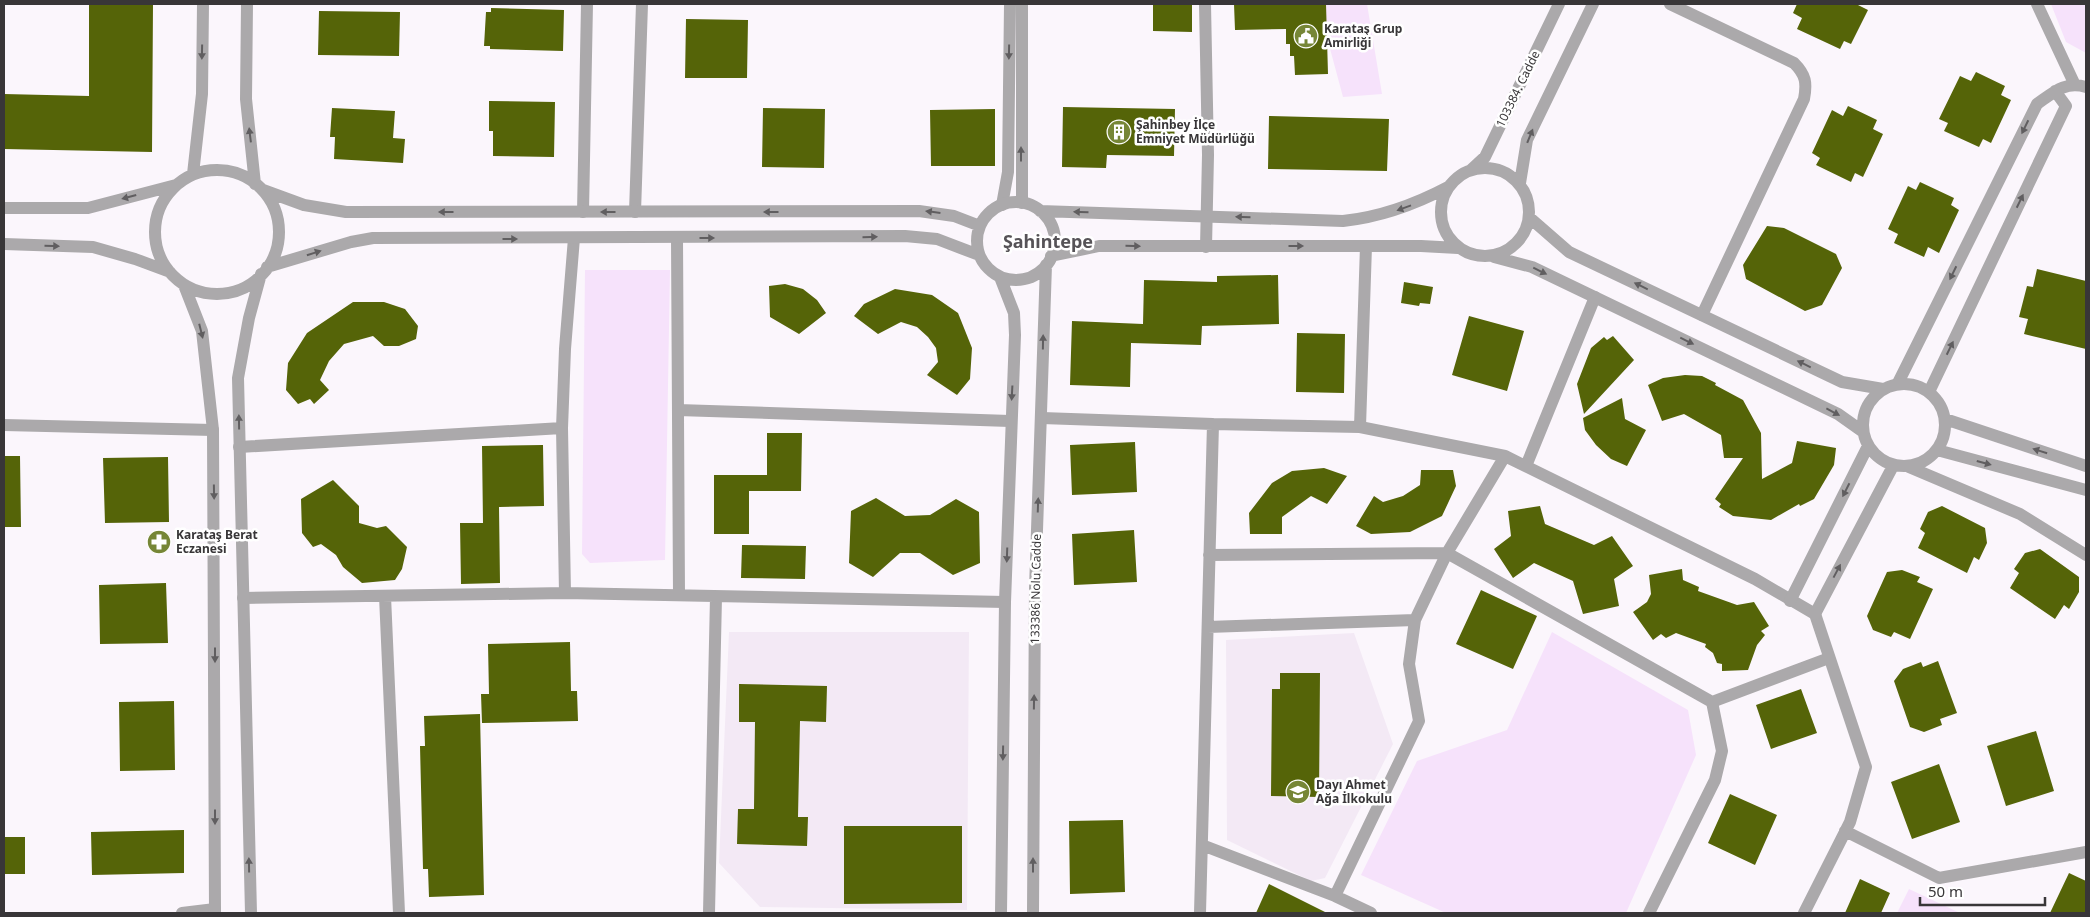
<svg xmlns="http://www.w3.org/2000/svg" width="2090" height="917" font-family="'Noto Sans',sans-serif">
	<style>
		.built { fill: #f3e9f5 }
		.green { fill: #f6e2fb }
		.building { fill: #556408 }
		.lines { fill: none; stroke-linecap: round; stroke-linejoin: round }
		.minor { stroke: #aba9ab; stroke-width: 12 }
		.tertiary { stroke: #aba9ab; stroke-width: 12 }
		.oneway { fill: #605e60 }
		.labels { text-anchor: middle; stroke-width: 5; stroke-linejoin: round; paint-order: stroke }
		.poi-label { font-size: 12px; font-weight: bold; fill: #383638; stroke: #fff; text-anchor: start }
		.street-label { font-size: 12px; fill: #383638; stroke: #fff }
		.district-label { font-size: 18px; font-weight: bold; fill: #565357; stroke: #fff }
	</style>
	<rect width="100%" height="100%" fill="#fbf6fc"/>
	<!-- built -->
	<path class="built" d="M729,632H969L967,910L760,907L719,863Z
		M1354,633L1393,744L1325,878L1311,881L1227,840L1226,640Z"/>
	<!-- green -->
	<path class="green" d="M1318,4H1367L1382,94L1343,97Z
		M2051,4H2086V53L2066,42Z
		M585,270H670L665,560L590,563L582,554Z
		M1552,632L1688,710L1696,755L1626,913H1446L1361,875L1417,761L1507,730Z
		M1909,889L1960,913H1897Z"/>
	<!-- building -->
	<path class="building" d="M89,4H153L152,152L4,149V94L89,96Z
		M1153,4H1192V32L1153,31Z
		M1234,4H1326L1328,74L1295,75L1294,56H1290V44H1286V29L1235,30Z
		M1797,4H1856L1868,10L1851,44L1844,41L1840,49L1797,29L1802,18L1793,13Z
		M491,8L564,10L563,51L490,49V46H484L486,12H491Z
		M319,11L400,12L399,56L318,55Z
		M686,19L748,20L747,78H685Z
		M1976,72L2005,86L2001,95L2011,100L1991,143L1983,139L1979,147L1944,131L1948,123L1939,119L1960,76L1971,81Z
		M489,101L555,102L554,157L493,156V131H489Z
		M1848,106L1877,120L1873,129L1883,134L1863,177L1855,173L1851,182L1816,165L1820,158L1812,153L1832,110L1843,116Z
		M1063,107L1175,109L1174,156L1107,155L1106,168L1062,167Z
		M332,108L395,111L393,138L405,139L403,163L334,159L335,137H330Z
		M763,108L825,109L824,168L762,167Z
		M995,109V166H931L930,110Z
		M1269,116L1389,119L1387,171L1268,169Z
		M1920,182L1954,198L1951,205L1959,210L1939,253L1928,247L1924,257L1894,243L1898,234L1888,229L1908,186L1916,190Z
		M1767,226L1784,228L1836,254L1842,268L1822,305L1805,311L1746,279L1743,265Z
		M2037,269L2086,281V349L2024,334L2028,319L2019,317L2027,286L2033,287Z
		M1278,275L1279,324L1202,326L1201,345L1131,343L1130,387L1070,385L1072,321L1143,324L1144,280L1217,282V276Z
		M1404,282L1433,287L1430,304L1420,303L1419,306L1401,303Z
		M785,284L803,289L817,300L826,313L799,334L770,317L769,286Z
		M895,289L932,295L958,313L972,348L970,379L957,395L927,375L938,362L936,348L928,337L917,327L901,322L878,334L854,316L864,304Z
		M353,302H384L405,309L418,326L416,339L399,346H384L373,336L344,344L329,361L320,380L329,390L314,404L310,399L298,404L286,390L288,363L307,333Z
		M1469,316L1524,331L1507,391L1452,375Z
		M1297,333L1345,334L1344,393L1296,392Z
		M1613,336L1634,360L1584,414L1577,384L1591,348L1604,337L1607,340Z
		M1685,375L1702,376L1716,383L1715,385L1743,400L1761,433L1762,479L1792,463L1797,441L1836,448L1834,465L1814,499L1800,506L1799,504L1771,520L1733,516L1719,507L1721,504L1715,499L1743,458H1724L1721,435L1684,414L1662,421L1648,385L1663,378Z
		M1622,398L1625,419L1646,430L1627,466L1611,459L1596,445L1585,430L1583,418Z
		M767,433H802L801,491H749V534H714V475H767Z
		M1135,442L1137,492L1072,495L1070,445Z
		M543,445L544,506L499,507L500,583L461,584L460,523H483L482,446Z
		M4,456H20L21,527H4Z
		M168,457L169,522L105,523L103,458Z
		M1324,468L1347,476L1327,504L1311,496L1282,517V534H1250L1249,513L1272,483L1292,471Z
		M1421,470H1453L1456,486L1442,516L1410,532L1371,534L1356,526L1374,496L1383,502L1403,496L1420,485Z
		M333,480L359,506V523L377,528L386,526L407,547L402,569L395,580L362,583L343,567L336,555L321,544L313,547L302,533L301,499Z
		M876,498L905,516L930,515L956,499L979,512L980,563L953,575L920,553H900L873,577L849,563L851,511Z
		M1540,506L1545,524L1594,545L1612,536L1633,566L1614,579L1619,606L1583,614L1573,581L1534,563L1513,578L1494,549L1511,536L1508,511Z
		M1942,506L1985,528L1987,543L1979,560L1974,557L1967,573L1918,548L1925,533L1920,529L1928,512Z
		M1134,530L1137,582L1074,585L1072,534Z
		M742,545L806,546L805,579L741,578Z
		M2040,549L2079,577V592L2069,609L2064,605L2055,619L2010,588L2019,573L2014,569L2025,553Z
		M1682,569L1683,580L1699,587L1698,591L1737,605L1754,602L1769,626L1761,631L1765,635L1757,645L1748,670L1722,671V664L1717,663L1713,653L1705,647L1706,644L1676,633L1666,638L1661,634L1653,640L1633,612L1647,602L1651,594L1649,575Z
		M1902,570L1920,577L1917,582L1933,589L1910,639L1894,632L1891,637L1873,630L1867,616L1887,572Z
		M166,583L168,643L100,644L99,585Z
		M1481,590L1537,616L1513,669L1456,644Z
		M570,642L571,691H577L578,721L482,723L481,694H489L488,644Z
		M1938,661L1957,713L1940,719L1942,725L1924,732L1910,727L1894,681L1903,669L1921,662L1923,667Z
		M1280,673H1320L1319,797L1271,796L1272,689H1280Z
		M739,684L827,686L826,722L800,721L798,817H808L807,846L737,844L738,809H754L755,722H739Z
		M1801,689L1817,733L1771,749L1756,705Z
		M174,701L175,770L120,771L119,702Z
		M480,714L484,895L429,897L428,869H423L420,746H425L424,716Z
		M2036,731L2054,791L2006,806L1987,746Z
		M1939,764L1960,822L1912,839L1891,782Z
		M1730,794L1777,815L1755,865L1708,843Z
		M1123,820L1125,892L1070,894L1069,821Z
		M844,826H962V903L844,904Z
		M184,830V873L92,875L91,832Z
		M4,837H25V874H4Z
		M2069,873L2086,881V913H2050Z
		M1860,879L1890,893L1881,913H1845Z
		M1269,884L1327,913H1256Z"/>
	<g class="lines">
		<!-- minor -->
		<path class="minor" d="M1205,4L1208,155L1206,247
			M1670,4L1794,63C1806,75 1807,83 1804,99L1702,315
			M2037,4L2074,83
			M1022,203V4
			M1002,205L1008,172L1010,4
			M583,212L587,4
			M635,212L642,4
			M677,238L679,595
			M1898,383L2037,104C2054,92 2065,81 2086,87
			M1929,392L2066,106L2055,91
			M678,410L1010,421
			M1042,418L1213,424L1200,913
			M1213,424L1360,427L1505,456L1755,579L1815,614L1866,767L1850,822L1804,913
			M4,425L213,430
			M1360,427L1366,246
			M239,447L562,428
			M1526,466L1595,297
			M1909,467L2020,514L2086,555
			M1209,555L1447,553L1712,702L1722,751L1715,780L1649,913
			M565,593L1005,602
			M385,596L399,913
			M243,598L565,593L562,428L565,349L574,238
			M1208,627L1415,620
			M1712,702L1829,658
			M1845,831L1939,878L2086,852
			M1202,845L1335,896L1371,913
			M1335,896L1419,721L1409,664L1415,620L1447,553L1505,456
			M182,913L215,909
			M709,913L716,597"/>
		<!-- tertiary -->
		<path class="tertiary" d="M247,4L246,99L255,184
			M1441 212a44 44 0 1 1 88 0a44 44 0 1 1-88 0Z
			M1471,170L1485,157L1559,4
			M155 232a62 62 0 1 1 124 0a62 62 0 1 1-124 0Z
			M193,174L202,94L203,4
			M1520,183L1527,140L1593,4
			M263,190L304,205L346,212L919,211L954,216L980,226
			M977 241a39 39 0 1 1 78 0a39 39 0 1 1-78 0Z
			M4,208H88L176,185
			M1040,211L1343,221C1381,217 1414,205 1448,187
			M1530,218L1569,252L1842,382L1883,389
			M4,244L93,247L135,259L170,272
			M1051,256L1099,246H1421L1458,248
			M1494,257L1532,267L1838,414L1862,431
			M267,267L351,242L373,238L905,236L937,239L979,255
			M1000,277L1014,313L1015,335L1005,602L1001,913
			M184,285L202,331L213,430L215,913
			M1863 425a41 41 0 1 1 82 0a41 41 0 1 1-82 0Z
			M1945,419L2086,466
			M1937,450L2086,490
			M1790,601L1868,446
			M1815,614L1893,466
			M251,913L238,378L249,318L261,274
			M1033,913L1035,589L1046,265"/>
	</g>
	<!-- one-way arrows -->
	<defs><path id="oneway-solid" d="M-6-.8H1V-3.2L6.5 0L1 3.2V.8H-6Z" transform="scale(1.25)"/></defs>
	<g class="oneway">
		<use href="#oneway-solid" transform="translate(202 52) rotate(91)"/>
		<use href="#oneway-solid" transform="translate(1009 52) rotate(91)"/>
		<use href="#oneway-solid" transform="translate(2025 127) rotate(116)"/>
		<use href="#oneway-solid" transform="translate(250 135) rotate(-97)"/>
		<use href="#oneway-solid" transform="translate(1530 136) rotate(-68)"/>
		<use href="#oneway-solid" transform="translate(1021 154) rotate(-90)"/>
		<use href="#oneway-solid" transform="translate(129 197) rotate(165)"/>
		<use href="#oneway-solid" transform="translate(2020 201) rotate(-64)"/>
		<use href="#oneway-solid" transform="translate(1404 208) rotate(160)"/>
		<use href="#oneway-solid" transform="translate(446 212) rotate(-180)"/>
		<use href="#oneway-solid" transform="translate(608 212) rotate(180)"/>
		<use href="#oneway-solid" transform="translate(771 212) rotate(180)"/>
		<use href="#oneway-solid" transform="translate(933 212) rotate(-173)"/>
		<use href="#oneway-solid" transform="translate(1081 212) rotate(-178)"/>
		<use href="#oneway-solid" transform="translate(1243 217) rotate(-178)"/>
		<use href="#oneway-solid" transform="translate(870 237) rotate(-1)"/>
		<use href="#oneway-solid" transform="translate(707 238)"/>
		<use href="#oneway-solid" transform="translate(510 239)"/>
		<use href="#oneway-solid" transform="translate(52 246) rotate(2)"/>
		<use href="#oneway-solid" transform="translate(1133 246) rotate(1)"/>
		<use href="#oneway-solid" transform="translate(1296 246)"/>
		<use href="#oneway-solid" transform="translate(314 253) rotate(-18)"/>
		<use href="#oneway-solid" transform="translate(1540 271) rotate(26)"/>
		<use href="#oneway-solid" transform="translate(1953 273) rotate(116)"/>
		<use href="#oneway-solid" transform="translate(1641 286) rotate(-154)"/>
		<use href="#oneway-solid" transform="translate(201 331) rotate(76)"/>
		<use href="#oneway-solid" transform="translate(1687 341) rotate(26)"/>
		<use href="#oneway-solid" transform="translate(1043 342) rotate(-89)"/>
		<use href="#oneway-solid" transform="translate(1950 348) rotate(-64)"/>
		<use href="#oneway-solid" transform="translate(1804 364) rotate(-154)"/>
		<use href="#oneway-solid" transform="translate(1012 393) rotate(93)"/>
		<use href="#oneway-solid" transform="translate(1833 412) rotate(28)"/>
		<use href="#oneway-solid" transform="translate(239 422) rotate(-91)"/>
		<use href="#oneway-solid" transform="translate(2040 451) rotate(-162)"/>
		<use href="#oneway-solid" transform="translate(1984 463) rotate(15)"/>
		<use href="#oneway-solid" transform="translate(1846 490) rotate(117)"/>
		<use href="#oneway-solid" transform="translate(214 492) rotate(89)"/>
		<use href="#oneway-solid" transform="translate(1038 505) rotate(-88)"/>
		<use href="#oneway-solid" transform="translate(1007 555) rotate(92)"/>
		<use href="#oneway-solid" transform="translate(1837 571) rotate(-62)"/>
		<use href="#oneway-solid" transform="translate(215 655) rotate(90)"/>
		<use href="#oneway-solid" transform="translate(1034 702) rotate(-89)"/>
		<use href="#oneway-solid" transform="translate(1003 753) rotate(91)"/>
		<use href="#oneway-solid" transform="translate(215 817) rotate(90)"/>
		<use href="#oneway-solid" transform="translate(249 865) rotate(-91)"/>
		<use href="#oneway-solid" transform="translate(1033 865) rotate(-90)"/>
	</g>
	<!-- icons -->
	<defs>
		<g id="civic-disc" transform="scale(1.25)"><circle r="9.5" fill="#768636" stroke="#fff"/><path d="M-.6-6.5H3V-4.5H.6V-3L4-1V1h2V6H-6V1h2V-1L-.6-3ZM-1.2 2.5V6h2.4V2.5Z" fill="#fff"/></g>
		<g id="building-disc" transform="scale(1.25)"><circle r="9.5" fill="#768636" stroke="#fff"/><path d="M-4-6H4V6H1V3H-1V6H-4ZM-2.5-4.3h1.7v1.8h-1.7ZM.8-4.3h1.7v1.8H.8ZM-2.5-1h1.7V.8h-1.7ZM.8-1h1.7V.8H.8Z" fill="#fff"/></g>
		<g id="pharmacy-disc" transform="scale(1.25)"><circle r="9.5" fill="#768636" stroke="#fff"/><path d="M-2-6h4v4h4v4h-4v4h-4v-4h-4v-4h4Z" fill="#fff"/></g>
		<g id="school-disc" transform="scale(1.25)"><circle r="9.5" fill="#768636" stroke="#fff"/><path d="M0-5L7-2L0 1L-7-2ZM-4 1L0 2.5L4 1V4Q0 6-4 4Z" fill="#fff"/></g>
	</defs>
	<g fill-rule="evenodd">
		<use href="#civic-disc" x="1306" y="36"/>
		<use href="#building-disc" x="1119" y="132"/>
		<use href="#pharmacy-disc" x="159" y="542"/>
		<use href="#school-disc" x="1298" y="792"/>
	</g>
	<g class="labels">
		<!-- poi labels -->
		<g class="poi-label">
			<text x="1324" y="33">Karataş Grup<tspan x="1324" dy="14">Amirliği</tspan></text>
			<text x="1136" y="129">Şahinbey İlçe<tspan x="1136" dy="14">Emniyet Müdürlüğü</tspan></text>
			<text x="176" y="539">Karataş Berat<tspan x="176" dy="14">Eczanesi</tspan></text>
			<text x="1316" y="789">Dayı Ahmet<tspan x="1316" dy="14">Ağa İlkokulu</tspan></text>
		</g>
		<!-- street labels -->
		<g class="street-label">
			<text transform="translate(1518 89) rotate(-64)" y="4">103384. Cadde</text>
			<text transform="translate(1036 589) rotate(-89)" y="4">133386 Nolu Cadde</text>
		</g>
		<!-- district labels -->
		<g class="district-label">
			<text x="1048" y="248">Şahintepe</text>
		</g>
	</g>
	<!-- border -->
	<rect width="2090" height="917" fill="none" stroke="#383638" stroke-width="10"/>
	<!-- scale -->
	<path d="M1920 897v8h125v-8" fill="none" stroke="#383638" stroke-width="2.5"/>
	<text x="1928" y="897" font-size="15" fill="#383638" stroke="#ffffff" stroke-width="4" paint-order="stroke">50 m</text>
</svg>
